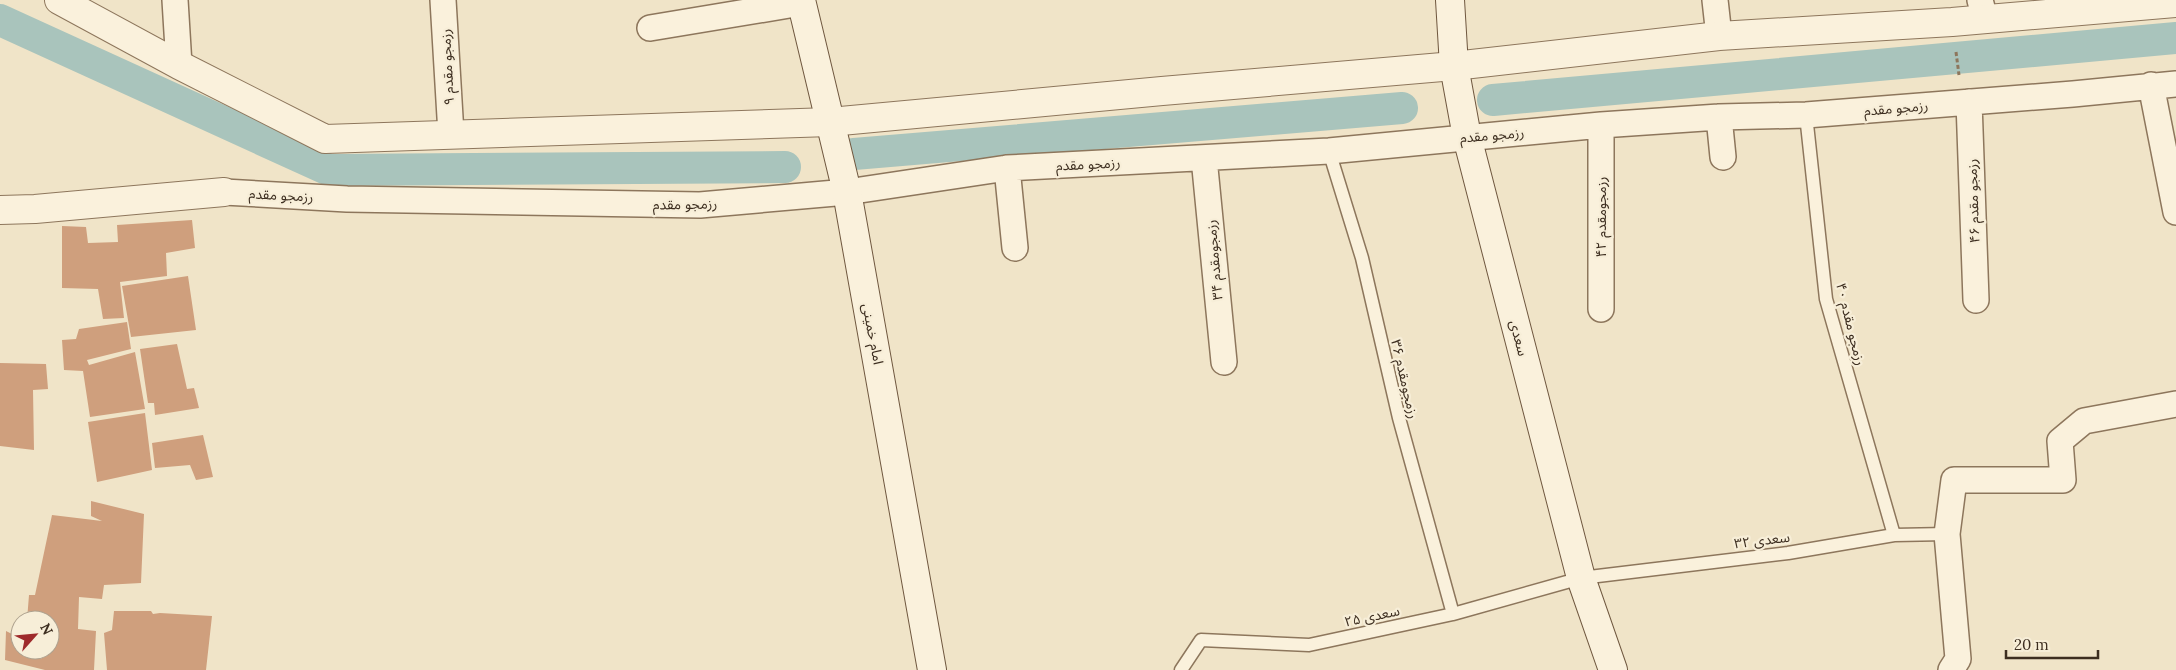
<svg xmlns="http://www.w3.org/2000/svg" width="2176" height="670" font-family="Lora,'Noto Sans Arabic',serif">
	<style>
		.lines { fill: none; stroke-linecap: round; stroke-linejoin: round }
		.canal { stroke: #a9c4bc; stroke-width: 32 }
		.building { fill: #cf9f7d }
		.service-casing { stroke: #8d765c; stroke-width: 15 }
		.minor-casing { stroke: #8d765c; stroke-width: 28 }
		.tertiary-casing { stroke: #8d765c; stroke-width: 30 }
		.secondary-casing { stroke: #6f573f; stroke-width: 30 }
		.path { stroke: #8d765c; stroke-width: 3; stroke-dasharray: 4 2.5; stroke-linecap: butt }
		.service { stroke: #faf1dc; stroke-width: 12 }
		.minor { stroke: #faf1dc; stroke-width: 25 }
		.tertiary { stroke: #faf1dc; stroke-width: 28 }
		.secondary { stroke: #faf1dc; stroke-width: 28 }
		.labels { text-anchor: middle; stroke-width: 4.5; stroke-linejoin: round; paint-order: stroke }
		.street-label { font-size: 14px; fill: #3d2e20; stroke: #f7eed8 }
	</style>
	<rect width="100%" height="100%" fill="#f0e4c8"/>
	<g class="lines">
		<!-- canal -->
		<path class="canal" d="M0,20L329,170L785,167
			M1493,100L2176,38
			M854,154L1402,108"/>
	</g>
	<!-- building -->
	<path class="building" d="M192,220L195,248L166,253L167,276L120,282L124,318L103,319L98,289L62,288V226L86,227L88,243L118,242L117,225Z
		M188,276L196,330L131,337L122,286Z
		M127,322L131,349L87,360L89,365L135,352L145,409L90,417L83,371L64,370L62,340L76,339L79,329Z
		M177,344L187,389L194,388L199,408L155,415L154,403H148L140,349Z
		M0,363L46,364L48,389L33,390L34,450L0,446Z
		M145,413L152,470L97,482L88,422Z
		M203,435L213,477L196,480L190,465L155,468L152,443Z
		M91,501L144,514L141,583L104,585L102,599L79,597L78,629L96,631L94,670H45L5,660L6,631L20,638V650H50V620H27L29,595H35L52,515L102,521L91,516Z
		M114,611H151L153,614L160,613L212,616L206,670H107L104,633L112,630Z"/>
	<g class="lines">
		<!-- service casing -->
		<g class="service-casing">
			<path id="service" d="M1806,115L1826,299L1894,535
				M1329,151L1362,258L1399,418L1453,614
				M1181,670L1201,640L1309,645L1453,614L1581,578L1788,553L1894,535L1947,534"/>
		</g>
		<!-- minor casing -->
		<g class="minor-casing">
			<path id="minor" d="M175,0L179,65
				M443,0L451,134
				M1715,0L1719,36
				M1980,0L1985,19
				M650,28L801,3
				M2151,85L2176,212
				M1969,102L1976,300
				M1719,117L1723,157
				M1204,158L1224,362
				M1007,168L1015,248
				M224,192L347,199L700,205L847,192L1007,168L1329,151L1601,125L1719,117L1806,115L2073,94L2176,84
				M1601,309V125
				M1951,670L1958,659L1947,534L1954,480H2063L2060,441L2084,421L2176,404"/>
		</g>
		<!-- tertiary casing -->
		<g class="tertiary-casing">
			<path id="tertiary" d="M59,0L179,65L325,139L830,122L1162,91L1454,66L1719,36L1952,22L2176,3
				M0,210L35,209L224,192"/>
		</g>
		<!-- secondary casing -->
		<g class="secondary-casing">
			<path id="secondary" d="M801,0L847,192L932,670
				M1450,0L1454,66L1467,137L1581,578L1613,670"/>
		</g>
		<!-- path -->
		<path class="path" d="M1956,52L1959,75"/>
		<!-- service -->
		<use href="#service" class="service"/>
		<!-- minor -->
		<use href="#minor" class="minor"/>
		<!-- tertiary -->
		<use href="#tertiary" class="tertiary"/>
		<!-- secondary -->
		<use href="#secondary" class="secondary"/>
	</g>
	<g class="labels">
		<!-- street labels -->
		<g class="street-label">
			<text transform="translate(447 67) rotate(-93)" y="5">رزمجو مقدم ۹</text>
			<text transform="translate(1896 108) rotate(-5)" y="5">رزمجو مقدم</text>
			<text transform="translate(1492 135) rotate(-5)" y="5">رزمجو مقدم</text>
			<text transform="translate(1088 164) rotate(-3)" y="5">رزمجو مقدم</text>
			<text transform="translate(281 195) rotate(3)" y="5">رزمجو مقدم</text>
			<text transform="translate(1973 201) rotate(-92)" y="5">رزمجو مقدم ۴۶</text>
			<text transform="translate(685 204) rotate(-1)" y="5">رزمجو مقدم</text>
			<text transform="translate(1601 217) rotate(-90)" y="5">رزمجومقدم ۴۲</text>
			<text transform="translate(1214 260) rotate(-95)" y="5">رزمجومقدم ۳۴</text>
			<text transform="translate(1851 324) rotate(76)" y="5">رزمجو مقدم ۴۰</text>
			<text transform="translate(873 334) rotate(79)" y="5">امام خمینی</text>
			<text transform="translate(1519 338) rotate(76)" y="5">سعدی</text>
			<text transform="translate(1405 379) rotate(77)" y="5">رزمجومقدم ۳۶</text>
			<text transform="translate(1762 540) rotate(-7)" y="5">سعدی ۳۲</text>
			<text transform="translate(1372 616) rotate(-12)" y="5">سعدی ۲۵</text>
		</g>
	</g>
	<!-- north arrow -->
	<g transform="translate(35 635) rotate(63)"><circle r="24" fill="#f7eed8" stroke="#ada18e"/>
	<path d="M0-4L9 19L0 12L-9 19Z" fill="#9e2a2b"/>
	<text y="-8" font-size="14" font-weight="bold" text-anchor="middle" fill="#3d2e20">N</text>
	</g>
	<!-- scale -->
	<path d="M2006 650v8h92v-8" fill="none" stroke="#3d2e20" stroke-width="2.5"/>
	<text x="2014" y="650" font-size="15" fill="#3d2e20" stroke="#f7eed8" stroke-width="4" paint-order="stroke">20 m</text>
</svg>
